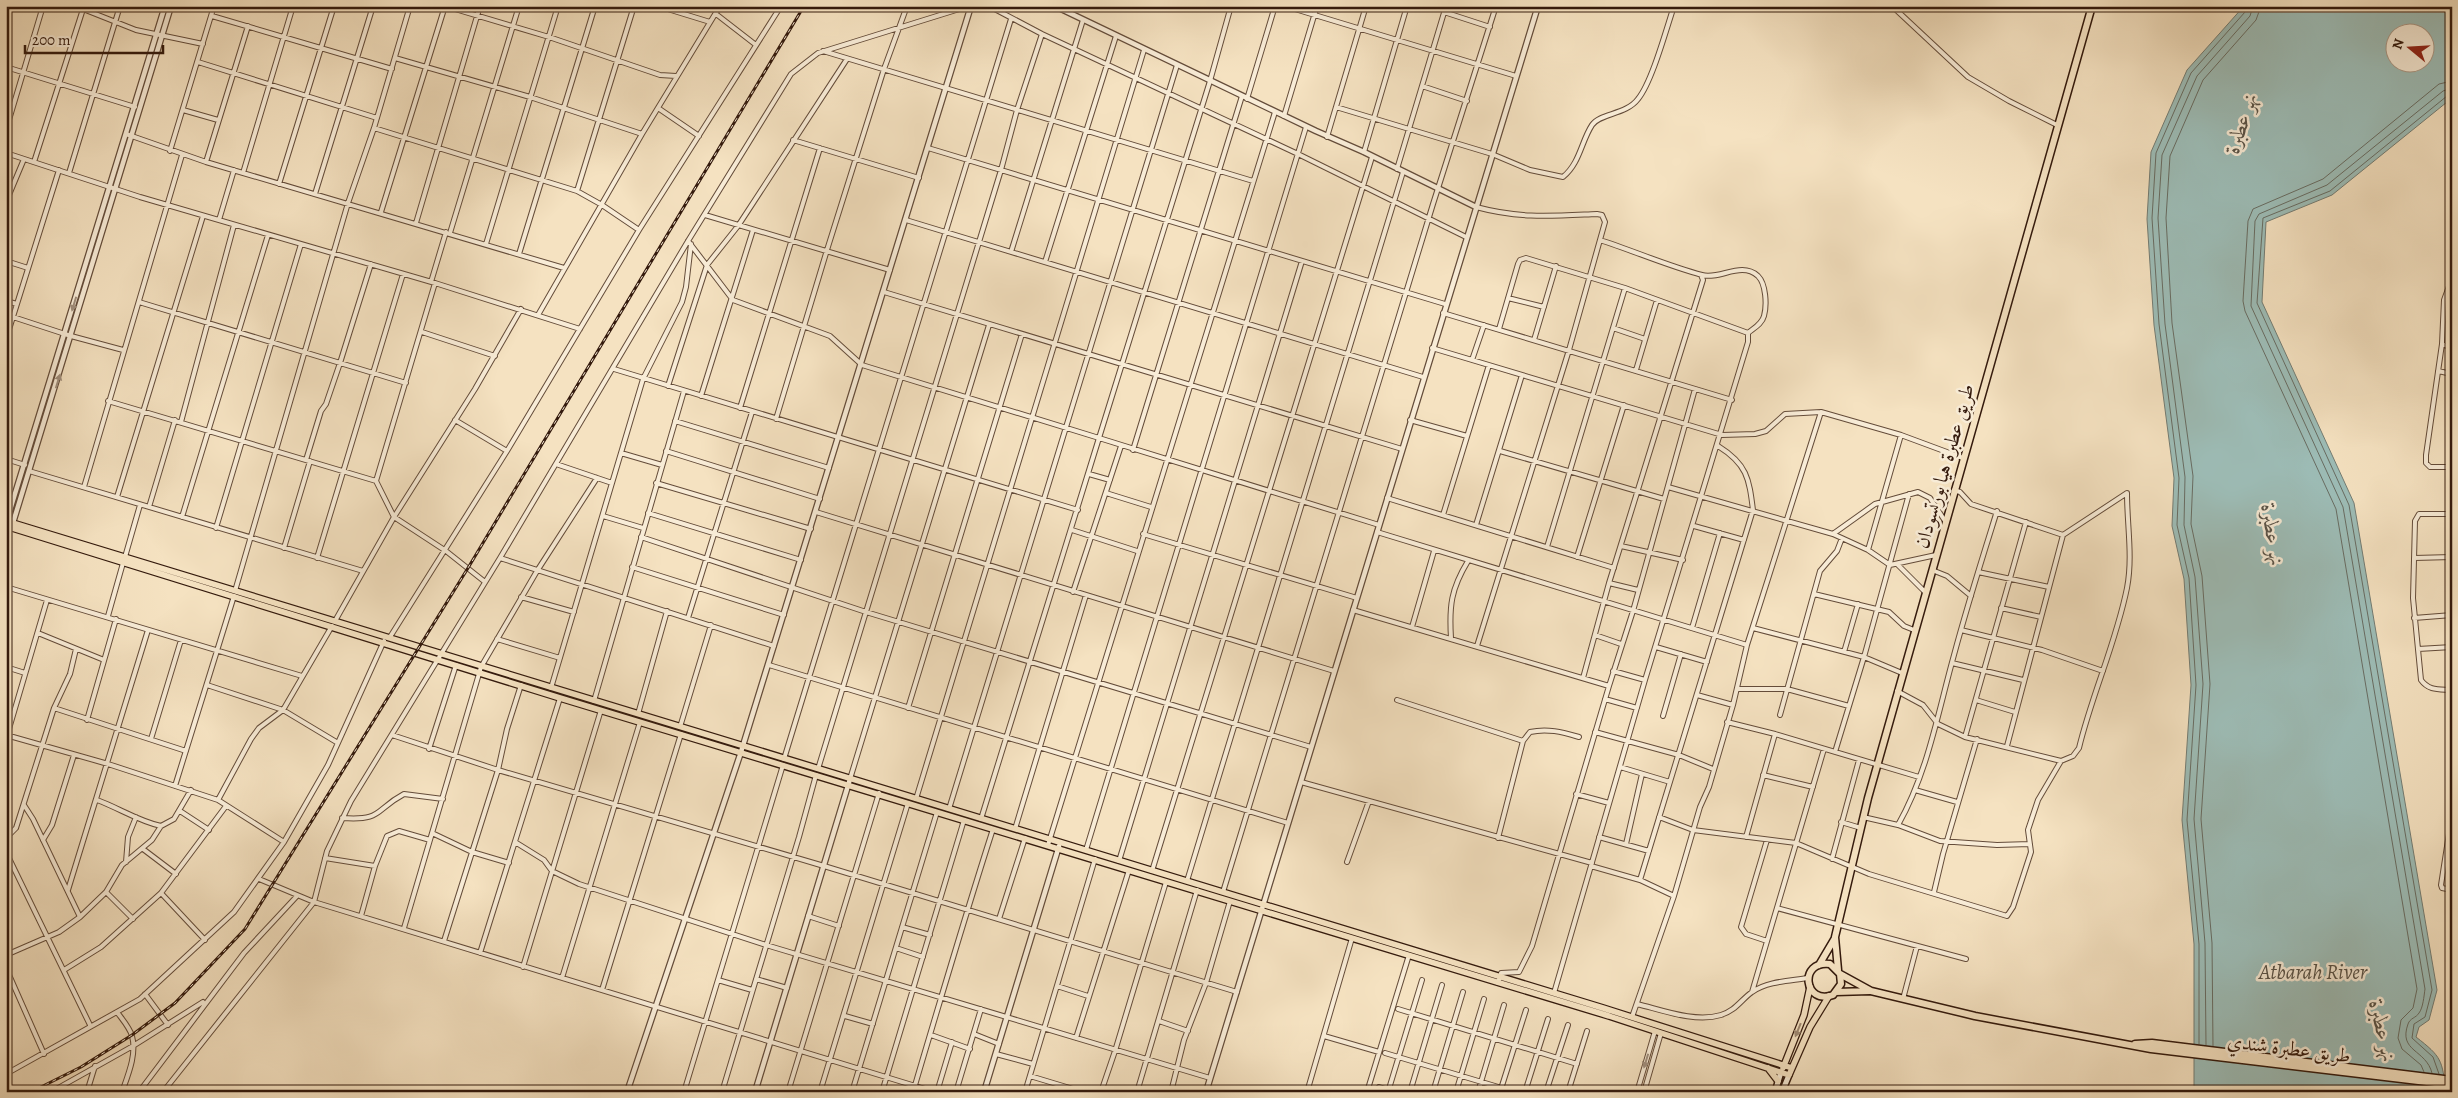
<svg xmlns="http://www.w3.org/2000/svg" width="2458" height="1098" font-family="Alegreya,Amiri,serif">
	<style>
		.water { fill: #9dbdb7; stroke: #737c73; fill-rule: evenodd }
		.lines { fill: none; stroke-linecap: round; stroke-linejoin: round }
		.shore { stroke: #686c62; stroke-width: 1 }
		.minor-casing { stroke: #644c3a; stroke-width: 6 }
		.tertiary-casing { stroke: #644c3a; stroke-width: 7 }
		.secondary-casing { stroke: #341a0d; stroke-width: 8 }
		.primary-casing { stroke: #341a0d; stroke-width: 8 }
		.trunk-casing { stroke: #341a0d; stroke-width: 9 }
		.minor { stroke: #f8ecd7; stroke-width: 4 }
		.tertiary { stroke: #f8ecd7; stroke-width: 4.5 }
		.secondary { stroke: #f8ecd7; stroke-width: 5 }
		.primary { stroke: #f5e2c1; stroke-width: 5.5 }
		.trunk { stroke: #f5e2c1; stroke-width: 6 }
		.rail-casing { stroke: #341a0d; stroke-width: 3 }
		.rail { stroke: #f8ecd7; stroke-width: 1; stroke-dasharray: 4; stroke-linecap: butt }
		.oneway { fill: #a08e7c }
		.oneway2 { fill: #9e8870 }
		.labels { text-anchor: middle; stroke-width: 5; stroke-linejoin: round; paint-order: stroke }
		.street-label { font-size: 20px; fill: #341a0d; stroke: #f8ecd7 }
		.water-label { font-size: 21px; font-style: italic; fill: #595348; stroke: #f8ecd7 }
	</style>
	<rect width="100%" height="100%" fill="#f5e2c1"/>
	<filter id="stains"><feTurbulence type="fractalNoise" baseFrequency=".004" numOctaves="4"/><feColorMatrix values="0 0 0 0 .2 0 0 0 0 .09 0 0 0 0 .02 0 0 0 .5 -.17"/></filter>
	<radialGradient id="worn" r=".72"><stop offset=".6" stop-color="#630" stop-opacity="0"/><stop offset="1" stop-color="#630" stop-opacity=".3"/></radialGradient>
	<!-- water -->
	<path class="water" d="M2244,6H2452V98L2332,195L2266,222L2262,302L2354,503L2437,990L2429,1020L2419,1027L2416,1037C2442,1057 2442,1060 2446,1092H2194V944L2182,820L2191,685L2184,579L2172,526L2174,478L2154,325L2147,219L2151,152L2187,70ZM2396,32H2426V62H2396Z"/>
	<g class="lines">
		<!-- shore -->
		<path class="shore" d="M2199,1044V944L2187,820L2196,685L2189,578L2177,525L2179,478L2159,324L2152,218L2156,153L2191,73L2245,12L2247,6
			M2206,1045L2205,943L2194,819L2203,684L2195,577L2184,525L2185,477L2165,324L2158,218L2162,155L2197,76L2250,16L2253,6
			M2213,1046L2212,943L2201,819L2210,684L2202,576L2191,524L2193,476L2172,323L2166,218L2170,156L2203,80L2256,20L2261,6
			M2424,1072L2421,1065L2402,1049L2398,1038L2401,1020L2413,1008L2417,989L2336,509L2245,311L2243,301L2248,221L2253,209L2323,179L2439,84L2452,81
			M2432,1073C2426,1049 2398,1052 2408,1024C2410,1018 2416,1018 2419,1013C2423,1008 2424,996 2425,989L2343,507L2251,306L2255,221L2259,214L2327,185L2443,91L2452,88
			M2439,1074L2433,1057L2412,1038L2414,1024L2425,1017L2432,990L2349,505L2257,303L2263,218L2330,191L2447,96L2452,94"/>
		<!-- minor casing -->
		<g class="minor-casing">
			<path id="minor" d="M65,6L83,9L136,30L203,44
				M445,6L549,37L660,75L676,76
				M658,6L710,22
				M989,6L1042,34L1298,154L1466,237
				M1231,6L1210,81L1099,438L1379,525
				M1285,6L1516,76
				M1892,6L1968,77L2009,101L2057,125
				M1444,12L1490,27
				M716,14L756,45
				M212,16L392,69
				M823,51L1253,181
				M395,58L530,97L642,134
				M198,62L377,118
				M6,67L135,107
				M1422,86L1467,101
				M1247,99L1275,6
				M1336,107L1492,154L1530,170L1563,177C1580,163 1581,142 1592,125C1600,113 1626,115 1638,99C1652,82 1666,30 1674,6
				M658,108L699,136
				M183,110L218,120
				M1284,116L1317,6
				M374,128L577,191L602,205L639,230
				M6,130L43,6
				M126,134L206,162L564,268
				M1327,137L1366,6
				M793,140L919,178
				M928,148L1445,304
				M170,151L214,6
				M1364,152L1407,6
				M6,153L140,197L435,283L580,329
				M34,162L84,6
				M206,162L248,26
				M1397,169L1446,6
				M69,173L120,6
				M243,173L293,6
				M279,184L334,6
				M577,191L634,6
				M315,194L373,6
				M6,202L24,159
				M1476,207C1521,219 1552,216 1597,214L1602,215L1605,222L1569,350L1477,646
				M381,212L445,6
				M705,215L890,270
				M219,220L234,170
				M906,220L1423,377
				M416,223L480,6
				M450,233L519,6
				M1600,240C1634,251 1668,266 1702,275C1720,280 1741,261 1758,276C1766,284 1767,305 1764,316C1762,324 1754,328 1748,333
				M688,241L733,300L830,336L862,365L1099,438L981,819
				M486,244L558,6
				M1011,252L1083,20
				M519,254L595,6
				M6,261L28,268
				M1045,262L1116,36
				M2452,278L2444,300L2442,344L2426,455V463L2430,467H2452
				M431,282L446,232
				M435,283L376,481L394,517L446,551L485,582
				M884,292L1402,449
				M1508,298L1544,307
				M6,301L17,304
				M139,302L406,383
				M1443,313L1732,400
				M538,315L642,134L720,6
				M13,317L71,336L123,350
				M1613,328L1645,339
				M1499,329L1518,264L1520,260L1526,258L1625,288L1748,333
				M422,332L495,356
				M6,339L59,170
				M1534,340L1556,266
				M2442,344L2452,348
				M1432,348L1722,435L1755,434L1766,431L1785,414L1821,412L1901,435L1963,458
				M1472,360L1484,325
				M614,369L1078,510
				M1636,370L1657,300
				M2438,371L2452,374
				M668,386L707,265L738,226L847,59
				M701,396L753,230
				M108,401L376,481
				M740,408L820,148
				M776,419L827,250L884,69L907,6
				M455,420L507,451
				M1410,420L1467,436
				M675,421L829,468
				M181,422L234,225
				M1133,450L1242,96
				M666,451L820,499
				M1500,451L1664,499
				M621,453L662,465
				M6,459L25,465
				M306,460L321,411L326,404L340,363L371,264
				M556,464L612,483
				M29,471L363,571
				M1089,474L1110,480
				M656,483L811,529
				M84,487L182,155
				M1668,487L1833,534L1868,550L1890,565L1936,555
				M1954,490L1960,492L1971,504L2063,535L2007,746
				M1106,493L1151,507
				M117,497L203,216
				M1387,498L1614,568
				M149,507L175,420
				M816,512L1334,671
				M648,513L801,560
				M2452,514H2419L2415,521L2413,598L2421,680C2429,691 2439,689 2452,690
				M1443,515L1489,365
				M603,516L643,528
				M182,517L268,235
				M1476,525L1522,375
				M1694,526L1744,540
				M216,528L301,244
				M1072,530L1137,551
				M1377,532L1747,645
				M1143,534L1357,598
				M1833,534L1875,504L1918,492L1930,498L1945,521
				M641,537L866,612L1311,747
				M6,539L11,527
				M1621,546L1683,560
				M1547,547L1625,288
				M284,548L310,461
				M1868,550L1901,435
				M125,557L140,505
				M1577,557L1624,405
				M317,558L403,274
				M500,558L774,646
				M2414,558L2452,557
				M1898,565L1925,592
				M632,567L784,615
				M1932,570L1947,576L1971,596
				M1978,572L2049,587
				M1609,583L1638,590
				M6,587L302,676
				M235,591L348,203L374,128L410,6
				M1073,592L1121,446
				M1814,594L1889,612L1904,626L1914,630
				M521,597L574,612
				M2001,608L2041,617
				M1353,610L1609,686
				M108,616L123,563
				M688,618L752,412
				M2414,618L2452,615
				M335,621L394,517L475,389L521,309
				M1412,627L1434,551
				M1692,628L1720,533
				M1753,628L1864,657L1902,673
				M1961,630L2042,650L2103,671
				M38,633L104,660
				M1595,635L1621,644
				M390,637L507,451L639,230L781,6
				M1451,638C1449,606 1451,589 1468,561
				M497,639L560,658
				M1656,647L1707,662
				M2418,649L2452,647
				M1844,652L1858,604
				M1952,663L2023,680
				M769,665L1288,823
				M6,667L25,673
				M1613,671L1645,680
				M1583,678L1609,583L1703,280L1701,275
				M207,685L283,710L338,743
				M521,685L507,729L498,770L824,866L1237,992
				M551,688L643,379L682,302L686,287L691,244
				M1737,689H1787L1849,706
				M1897,691L1923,705L1938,724L1965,737L2061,761
				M1697,695L1733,705
				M1605,699L1637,708
				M1397,700L1523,741
				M1976,700L2015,712
				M594,701L684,391
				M54,708L186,751
				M908,708L1022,334
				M638,714L667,611
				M1780,715L1820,571L1837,551L1842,538
				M1663,716L1681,654
				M87,720L116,619
				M1727,722L1775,734L1919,777
				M680,727L711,625
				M1595,732L1679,755L1713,769
				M6,735L108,764L218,800L284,842
				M392,735L498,770L444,941
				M1965,737L2026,522
				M6,739L47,600
				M151,739L181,640
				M429,749L456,665
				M1835,752L1864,657L1909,494
				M784,759L1011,19
				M1620,767L1670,782
				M818,769L1001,170L1017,110L1042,34
				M1763,775L1813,787
				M850,779L989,325
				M1301,782L1592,863
				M175,786L234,596
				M1915,790L1957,802
				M1576,794L1609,803
				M916,799L1144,50
				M97,800C119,808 138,821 161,826
				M218,800L251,739L259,728L283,710L332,626
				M24,805L33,819L80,917
				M949,809L1177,65
				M180,811L209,830
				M2452,814L2441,885L2442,888L2452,890
				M1659,817L1693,830L1796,843L1869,874L2007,916L2013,907L2031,852L2028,830L2038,800L2061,761L2073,756L2079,748C2092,694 2116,643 2127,588C2133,557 2127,525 2127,493L2063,535
				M1863,817L1898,825L1940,841L1997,845L2030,844
				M342,818C383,821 374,810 404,794L443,799
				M1841,822L1861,828
				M1898,825C1928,772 1938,712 1954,655C1967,606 1982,559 1997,511
				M1015,829L1086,595
				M432,833L472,852L509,863
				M1599,837L1649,851
				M1746,837L1775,734
				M6,838L16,828L54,708L70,674L76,649
				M1498,838L1523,741L1530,732C1547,728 1562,732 1579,737
				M43,840L52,825L74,755
				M515,842L544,860L552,871L579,884L766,945L1210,1078
				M1626,844L1642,774
				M1048,845L1275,112
				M143,849L176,874
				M1086,850L1306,127
				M6,852L90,1025
				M325,858L375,866
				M1832,859L1859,760
				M1119,861L1302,261
				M126,862L128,837L136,817
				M1347,862L1369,801
				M1591,866L1640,880L1674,896
				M1152,871L1372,157
				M259,879L314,902L935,1092
				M1640,880L1753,510C1749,478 1747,464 1718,446
				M1187,881L1403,172
				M68,890L148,630
				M106,892L133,919
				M1223,892L1433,204L1496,6
				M1934,892L1943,854L1977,739
				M161,893L205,940
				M1777,908L1966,959
				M361,916L375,866L387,836L399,831L430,840
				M808,916L839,926
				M999,919L1025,838
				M902,927L930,935
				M404,928L481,667L537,571L597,478
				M1767,941L1746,934L1741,927L1767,840
				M896,948L923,957
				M480,953L560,698
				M6,955L59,932L80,917L106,892L122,865L152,840L161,826L174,819L191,790
				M523,967L601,710
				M6,968L44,1054
				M64,970L101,947L161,893L226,806
				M562,978L640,722
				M756,979L787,988
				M718,980L752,990
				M1498,983L1501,973L1519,972L1532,946L1609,686L1633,611L1695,389
				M1057,986L1088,996
				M602,990L681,734
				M1752,992L1824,749
				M1554,993L1645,680L1748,342V333
				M145,994L168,1025
				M1903,999L1917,946
				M1637,1004C1662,1010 1695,1023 1721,1015C1735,1011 1741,1000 1752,992C1768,981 1790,981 1808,978
				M1398,1009L1577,1064
				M117,1012C122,1019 130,1028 132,1036C137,1054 128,1075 122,1092
				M845,1016L873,1024
				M1632,1017L1674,896L1700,807L1709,787L1733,705L1747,645L1821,412
				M1159,1021L1188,1031
				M974,1034L999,1044
				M931,1035L970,1049
				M1324,1036L1379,1052
				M1076,1038L1129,870
				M1385,1053L1515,1092
				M996,1054L1033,1064
				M6,1074L140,999L234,912L284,842L328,765L384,641
				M1030,1076L1083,1092
				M1379,1087L1394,1092
				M51,1092L133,1046L203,1002
				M87,1092L95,1066
				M139,1092L244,953L297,896
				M163,1092L314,902L327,851L351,801L500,558L688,241L791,74L818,53L969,6
				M684,1092L783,765
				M722,1092L799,837L816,775
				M788,1092L879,793
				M820,1092L908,803
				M852,1092L937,812
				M882,1092L964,820
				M913,1092C939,1004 965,916 993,829
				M937,1092L952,1042
				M956,1092L981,1009
				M1025,1092L1095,859
				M1101,1092L1115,1051L1166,882
				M1137,1092L1197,890
				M1171,1092L1184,1040L1206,983L1230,901
				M1307,1092L1352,938
				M1367,1092L1409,955
				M1388,1092L1422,980
				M1410,1092L1442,985
				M1433,1092L1463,992
				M1456,1092L1484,999
				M1478,1092L1504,1005
				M1500,1092L1526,1010
				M1525,1092L1548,1019
				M1546,1092L1568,1025
				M1568,1092L1587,1031
				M1637,1092L1655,1031
				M1644,1092L1661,1033
				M1907,1092H1908"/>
		</g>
		<!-- tertiary casing -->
		<g class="tertiary-casing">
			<path id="tertiary" d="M1055,6L1316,131L1364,152L1476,207
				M6,523L165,6
				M12,526L171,6
				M627,1092L741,752L971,6
				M755,1092L850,779
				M984,1092L1059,846
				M1206,1092L1538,6"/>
		</g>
		<!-- secondary casing -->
		<g class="secondary-casing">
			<path id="secondary" d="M1775,1092L1781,1072
				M1782,1092L1789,1075"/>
		</g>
		<!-- primary casing -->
		<g class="primary-casing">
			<path id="primary" d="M6,521L1603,1008L1792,1068
				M6,526L560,698L1609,1016L1789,1075L1810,1027L1829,996
				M1768,1068L1778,1081
				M1783,1068L1804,1015L1810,987"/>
		</g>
		<!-- trunk casing -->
		<g class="trunk-casing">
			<path id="trunk" d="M1819,965L1835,938
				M1838,970L1835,937L1868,798L2092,6
				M1840,974L1841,984L1833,995C1804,1006 1798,960 1830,964L1840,974L1871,991L1975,1016L2151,1049L2452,1085
				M1836,992L1870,991
				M2135,1044L2152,1043L2452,1080"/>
		</g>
		<!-- minor -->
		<use href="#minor" class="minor"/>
		<!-- tertiary -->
		<use href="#tertiary" class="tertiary"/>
		<!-- secondary -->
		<use href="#secondary" class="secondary"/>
		<!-- primary -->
		<use href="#primary" class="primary"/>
		<!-- trunk -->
		<use href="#trunk" class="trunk"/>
		<!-- rail casing -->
		<g class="rail-casing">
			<path id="rail" d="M31,1092L81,1067L132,1035L175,1003L245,929L468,568L804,6"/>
		</g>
		<!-- rail -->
		<use href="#rail" class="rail"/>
	</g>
	<!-- one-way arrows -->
	<defs><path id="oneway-solid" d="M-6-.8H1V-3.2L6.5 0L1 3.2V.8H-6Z" transform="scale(1.25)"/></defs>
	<g class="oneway">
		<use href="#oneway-solid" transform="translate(74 304) rotate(107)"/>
		<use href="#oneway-solid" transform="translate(58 381) rotate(-73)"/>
		<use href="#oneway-solid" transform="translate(1646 1061) rotate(107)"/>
	</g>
	<use class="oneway2" href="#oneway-solid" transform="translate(1798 1030) rotate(112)"/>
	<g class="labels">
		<!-- street labels -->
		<g class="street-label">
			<text transform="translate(1944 466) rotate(-74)" y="7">طريق عطبرة هيا بورتسودان</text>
			<text transform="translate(2289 1048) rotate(7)" y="7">طريق عطبرة شندي</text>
		</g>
		<!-- water labels -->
		<g class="water-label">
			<text transform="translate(2241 123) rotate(-72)" y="7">نهر عطبرة</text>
			<text transform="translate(2273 535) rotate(81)" y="7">نهر عطبرة</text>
			<text x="2313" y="979">Atbarah River</text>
			<text transform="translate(2383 1031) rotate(77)" y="7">نهر عطبرة</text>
		</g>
	</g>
	<!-- margin -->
	<rect width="2458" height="1098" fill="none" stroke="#f5e2c1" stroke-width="25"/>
	<rect x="8" y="8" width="2443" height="1083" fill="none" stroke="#341a0d" stroke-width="2.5"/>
	<rect x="12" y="12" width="2433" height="1073" fill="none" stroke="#341a0d"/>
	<!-- north arrow -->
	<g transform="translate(2410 48) rotate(288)"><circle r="24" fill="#f8ecd7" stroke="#aa9886"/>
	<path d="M0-4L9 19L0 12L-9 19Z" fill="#8f2418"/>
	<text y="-8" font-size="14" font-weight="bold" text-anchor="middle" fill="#341a0d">N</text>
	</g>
	<!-- scale -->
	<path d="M25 45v8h138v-8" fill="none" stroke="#341a0d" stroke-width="2.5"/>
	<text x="32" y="45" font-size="15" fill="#341a0d" stroke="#f8ecd7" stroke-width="4" paint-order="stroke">200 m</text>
	<rect width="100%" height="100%" filter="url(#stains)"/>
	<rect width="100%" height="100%" fill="url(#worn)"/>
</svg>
